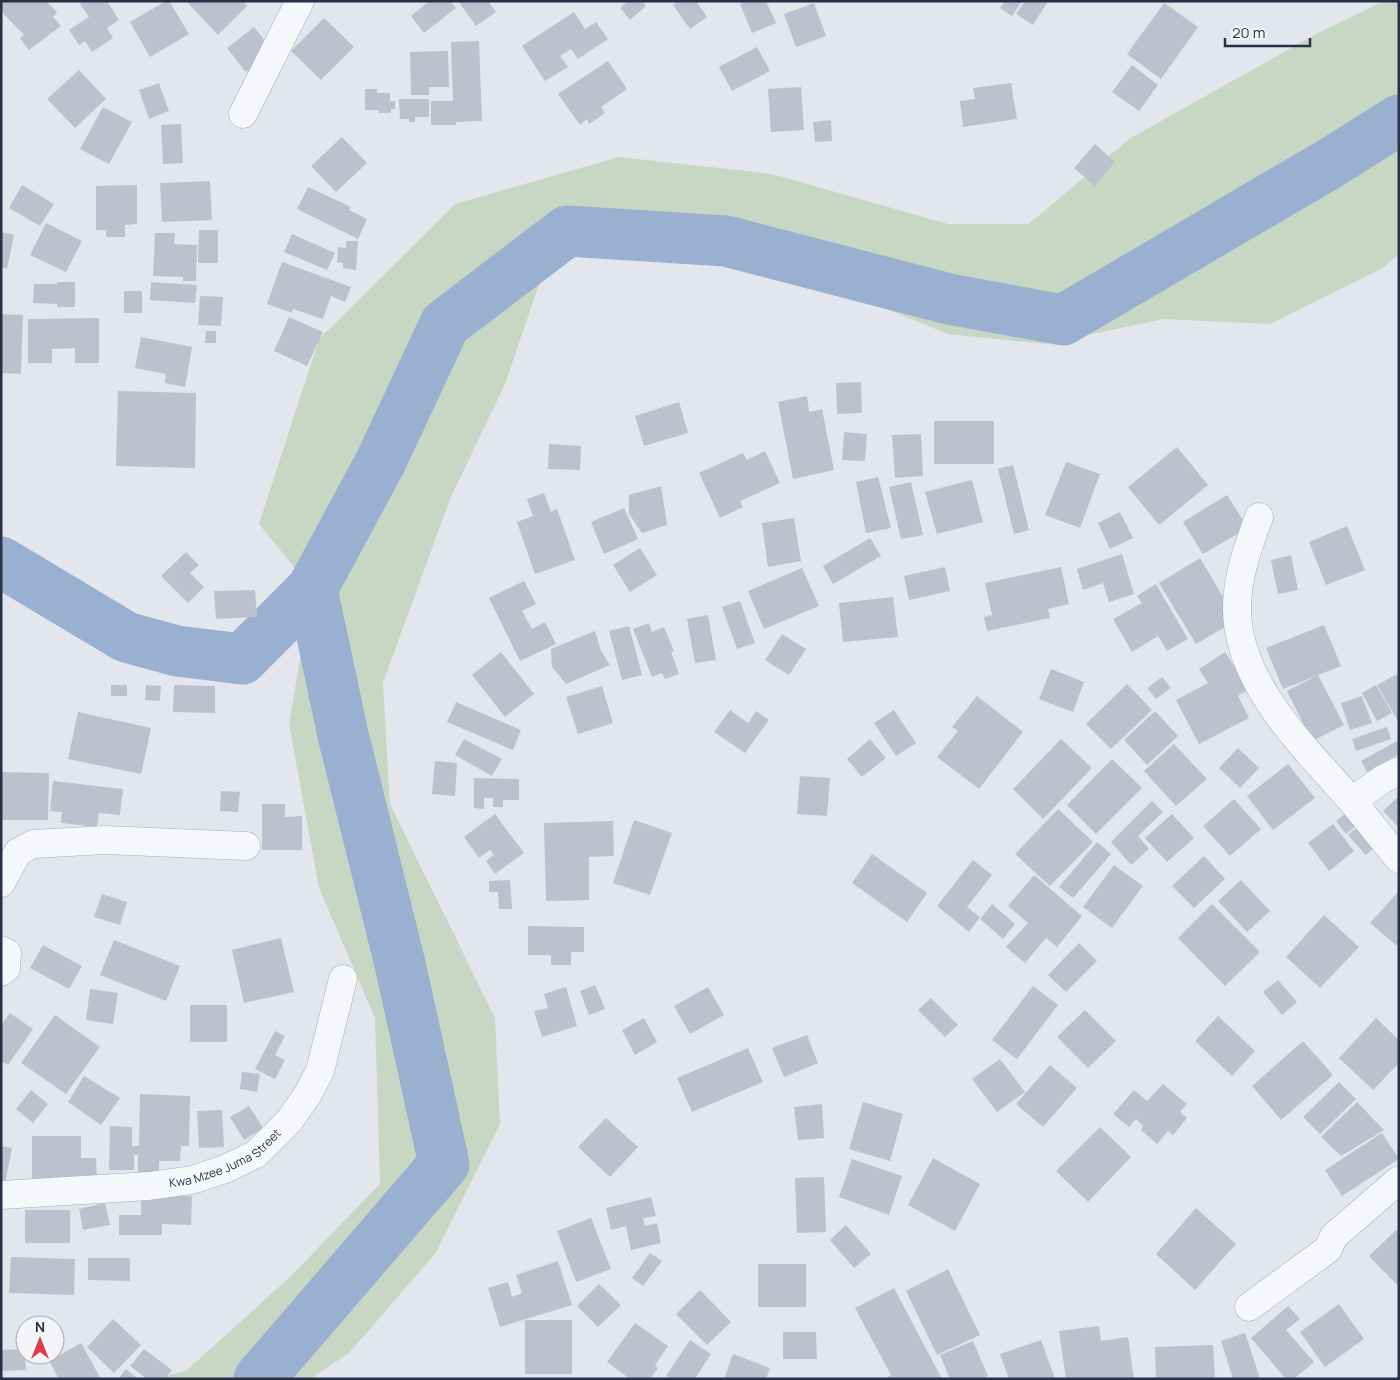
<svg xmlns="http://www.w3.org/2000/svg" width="1400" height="1380" font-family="Manrope,sans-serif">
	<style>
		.green { fill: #c7d7c3 }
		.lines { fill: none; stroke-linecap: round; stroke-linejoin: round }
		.river { stroke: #9ab0d0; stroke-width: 51 }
		.building { fill: #bcc1cd }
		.minor-casing { stroke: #a7acb7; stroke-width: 29 }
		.minor { stroke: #f6f7fa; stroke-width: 28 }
		.labels { text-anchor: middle; stroke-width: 4; stroke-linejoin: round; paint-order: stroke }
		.street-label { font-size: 12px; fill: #283147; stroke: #f3f5f9 }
	</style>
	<rect width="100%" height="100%" fill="#e3e6ec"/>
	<!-- green -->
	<path class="green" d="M1384,1H1399V254L1381,269L1270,324L1164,319L1044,344L948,334L787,269L626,234L546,264L505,384L450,499L383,683L390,804L495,1018L500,1124L435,1254L349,1353L310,1379H152L186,1371L289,1278L380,1184L375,1018L319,888L289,724L312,589L259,524L319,339L455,204L619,157L772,174L948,224H1029L1129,139L1316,34Z"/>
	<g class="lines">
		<!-- river -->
		<path class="river" d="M1,562L126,637L177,651L242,659L312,589
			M259,1379L444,1164L400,964L343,735L312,589L381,461L445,324L567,231L726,241L949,299L1063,320L1329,164L1399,120"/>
	</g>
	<!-- building -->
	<path class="building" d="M1,1H46L57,12L53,17L61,26L29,50L20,38L24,35L1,11Z
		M78,1H107L119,20L107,28L113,38L92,52L85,41L79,45L69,30L89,17Z
		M166,1H169L189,34L150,57L130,22Z
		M186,1H243L247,6L218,35Z
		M429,1H450L456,8L424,33L411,16Z
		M458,1H488L496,12L476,26Z
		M628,1H642L646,6L630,20L620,8Z
		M678,1H696L707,17L690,29L673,5Z
		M747,1H766L776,23L752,33L740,4Z
		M1005,1H1022L1012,16L1000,8Z
		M1025,1H1044L1047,3L1033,25L1016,14Z
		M814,3L826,36L796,47L784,14Z
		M1164,3L1198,27L1161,79L1127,54Z
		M574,12L585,29L596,22L608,39L578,59L571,49L560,56L568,67L545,81L522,46Z
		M324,18L354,47L321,80L291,51Z
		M254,27L273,51L246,72L227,48Z
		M479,41L482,121L456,122V125H431V101H453L451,42Z
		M757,47L770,71L732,91L719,67Z
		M448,51L449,87H429V95H411L410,52Z
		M608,61L627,89L601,107L605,113L589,124L587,119L580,125L558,94Z
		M1132,65L1158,85L1139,111L1112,92Z
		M79,70L106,99L75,128L47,99Z
		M159,83L169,111L149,119L139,90Z
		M1011,83L1017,119L963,127L960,101L975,99L973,88Z
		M801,87L804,130L771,132L768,89Z
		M365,89H377V93H390V101H395V109H391V113H379L378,110H365Z
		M399,99H429V117H415V122H409V119H400Z
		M103,107L132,122L109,164L80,149Z
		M831,120L832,141L815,142L813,122Z
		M181,124L183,163L163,164L161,125Z
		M342,137L367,163L336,192L311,166Z
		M1095,144L1115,162L1095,186L1074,168Z
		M210,181L212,220L162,222L160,183Z
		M22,185L54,204L40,226L9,208Z
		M137,185V224L125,225V237H106V230H96V186Z
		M308,187L351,207L349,210L367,219L358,239L297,209Z
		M46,223L82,241L66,272L30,255Z
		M199,230H218V263H198Z
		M1,232L14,235L7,269L1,267Z
		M155,233H175L174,244L197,245L196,281H183V277L153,276Z
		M292,234L335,253L327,270L284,252Z
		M346,241H358L356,270L343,268V263L337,262L338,247L346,248Z
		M282,262L351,287L345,302L331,296L323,319L293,309L292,313L267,304Z
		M57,282H75V307H57V304L33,303L34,284H57Z
		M151,282L197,285L195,303L150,300Z
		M124,291H142V313H124Z
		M200,296L223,297L221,326L198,325Z
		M1,314L23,315L21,374L1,373Z
		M289,317L323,332L307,366L274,351Z
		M99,318V363H75V348L52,349V363H28V319Z
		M206,331H216V343H205Z
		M141,337L192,347L185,387L165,383L166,374L135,368Z
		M861,382L862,413L837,414L836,383Z
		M118,391L196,393L195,468L116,466Z
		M807,396L809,412L822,409L834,470L793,479L778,402Z
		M679,402L688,433L644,446L635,416Z
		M934,421H994V464H934Z
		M844,432L867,434L865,461L842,460Z
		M921,434L923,476L895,478L892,435Z
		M549,444L581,446L580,470L548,469Z
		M1177,447L1208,485L1159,525L1128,487Z
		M765,451L780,483L740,501L743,507L720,518L699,473L743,453L747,460Z
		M1066,462L1100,474L1080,528L1045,515Z
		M1013,465L1029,530L1014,534L998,469Z
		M878,477L891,528L866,533L856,482Z
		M972,480L983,522L937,534L925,492Z
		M911,482L923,535L901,539L889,487Z
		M661,486L667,525L642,533L629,514V495Z
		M544,493L551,512L557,509L575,560L535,574L517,522L533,516L527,499Z
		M1227,495L1248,528L1203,554L1183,522Z
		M624,508L638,539L604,554L591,522Z
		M1120,512L1133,538L1110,549L1098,523Z
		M794,518L801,561L768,567L762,523Z
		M1347,526L1365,570L1326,585L1309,542Z
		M870,538L881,556L833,584L823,566Z
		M640,548L657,575L630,592L613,565Z
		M186,552L199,565L190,573L204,587L188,603L161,576Z
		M1122,554L1134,594L1109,602L1103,583L1083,590L1077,569Z
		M1291,555L1298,590L1278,594L1271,560Z
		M1200,558L1237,620L1196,644L1159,583Z
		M945,567L950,591L909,600L904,576Z
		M1061,567L1069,604L1048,609L1050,618L987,631L984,617L992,615L985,583Z
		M802,568L819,606L764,629L748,591Z
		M524,581L536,604L522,611L532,629L545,622L556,644L520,661L489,598Z
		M1156,584L1188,639L1167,651L1158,636L1132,652L1113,619L1142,603L1137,596Z
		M255,590L257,617L216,619L214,591Z
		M893,597L898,637L843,642L839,603Z
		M740,601L755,643L737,649L722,607Z
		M708,615L716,660L695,663L687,619Z
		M649,623L652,632L664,627L674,651L671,652L679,674L665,679L662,673L652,677L633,629Z
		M1324,625L1341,666L1283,689L1266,648Z
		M629,626L642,675L622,680L609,631Z
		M595,631L601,651L610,665L566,684L552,667L551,649Z
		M782,634L806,649L789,675L765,660Z
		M501,652L534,694L505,717L472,675Z
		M1225,652L1249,689L1238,696L1249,718L1199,744L1176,700L1208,683L1199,669Z
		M1051,669L1084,682L1073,712L1039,699Z
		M1399,673V723L1377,685Z
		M1318,675L1344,725L1312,741L1287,691Z
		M1162,677L1171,688L1156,699L1147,688Z
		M1127,684L1152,710L1111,749L1086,724Z
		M111,685H127V696H111Z
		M146,685L161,686L160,701L145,700Z
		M174,685L215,686V713L173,712Z
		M1376,685L1392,713L1377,721L1362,693Z
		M602,686L613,723L578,734L566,697Z
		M977,696L1023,732L979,789L937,757L958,731L952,727Z
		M1362,696L1372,723L1350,730L1341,703Z
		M456,702L521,730L513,750L447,722Z
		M730,710L748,723L756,711L769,720L745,753L714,732Z
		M894,710L916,743L896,756L874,723Z
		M1155,711L1178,736L1147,765L1124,740Z
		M78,712L151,728L141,774L68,759Z
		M1387,727L1391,739L1356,751L1352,739Z
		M464,739L502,759L492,776L455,755Z
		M870,739L886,758L862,777L847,759Z
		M1061,739L1092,768L1043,819L1013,789Z
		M1399,740V754L1367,772L1361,761Z
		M1174,744L1207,779L1176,806L1144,771Z
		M1238,748L1259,768L1240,788L1219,768Z
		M1112,759L1142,788L1096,834L1067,805Z
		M435,761L457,763L455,796L432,794Z
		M1288,764L1315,798L1273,830L1247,796Z
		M1,772L49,773L48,820H1Z
		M800,776L830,778L827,816L797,814Z
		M474,778L519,779V800H503V807H493V798H484V809L474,808Z
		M53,781L123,789L120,815L99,813L97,827L61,823L62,812L50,811Z
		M221,791L240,792L238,812L220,811Z
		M1399,796V828L1383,811Z
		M1234,799L1261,829L1230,856L1203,826Z
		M1152,801L1163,812L1138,836L1149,849L1131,865L1111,842Z
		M262,804H285V817L302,816V850H262Z
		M1058,809L1093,842L1050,886L1015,854Z
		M1348,811L1359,823L1346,834L1336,821Z
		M495,814L524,853L495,874L486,861L494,855L490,850L479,858L464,837Z
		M1172,814L1194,838L1167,862L1145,838Z
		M634,820L672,833L650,895L613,883Z
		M613,821L614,856L589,857V900L546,901L544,823Z
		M1333,824L1354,851L1329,871L1308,843Z
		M1361,824L1378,844L1366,855L1348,835Z
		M1097,842L1111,854L1073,898L1059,887Z
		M872,854L927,893L907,922L852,883Z
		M1204,856L1225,879L1194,908L1172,886Z
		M973,860L992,875L967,907L980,917L969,932L937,906Z
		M1114,865L1143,886L1112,928L1083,907Z
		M1034,875L1082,916L1057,947L1046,938L1025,963L1006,947L1028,923L1008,906Z
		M510,880L512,909H499L498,892H489V881Z
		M1241,880L1270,911L1247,932L1218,901Z
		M1399,891V944L1397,946L1370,923Z
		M102,894L127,902L120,925L94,917Z
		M992,904L1015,924L1003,939L980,919Z
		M1212,904L1260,952L1225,986L1178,938Z
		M1324,915L1359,947L1320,988L1286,957Z
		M528,926L584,927V952H571V965H551V955H528Z
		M281,938L294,992L244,1003L232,950Z
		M114,940L180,966L166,1001L100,975Z
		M1079,943L1097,961L1066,992L1048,975Z
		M43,945L82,966L69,989L30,968Z
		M1278,980L1297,1002L1282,1015L1263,992Z
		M595,985L605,1009L589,1015L580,991Z
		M1033,986L1058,1005L1017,1059L992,1040Z
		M566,987L577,1026L542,1037L534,1011L548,1008L544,994Z
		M708,987L724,1015L690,1034L674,1006Z
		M90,989L118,993L113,1024L86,1020Z
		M931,998L958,1025L945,1037L918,1010Z
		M190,1005H227V1042H190Z
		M1085,1010L1116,1041L1088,1068L1057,1037Z
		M10,1013L33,1029L8,1065L1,1061V1025Z
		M55,1015L100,1047L66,1094L21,1063Z
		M1218,1016L1255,1051L1232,1076L1195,1041Z
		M644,1018L657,1042L635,1055L622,1030Z
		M1376,1018L1399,1040V1063L1373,1090L1339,1058Z
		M275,1031L285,1036L275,1055L285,1060L275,1079L255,1069Z
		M807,1035L818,1063L784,1077L772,1048Z
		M1303,1041L1333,1075L1281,1120L1252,1086Z
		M748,1048L763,1082L692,1112L677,1078Z
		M1000,1059L1025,1092L997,1112L972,1079Z
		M1050,1065L1077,1088L1043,1127L1016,1104Z
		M242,1072L260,1074L257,1092L240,1089Z
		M84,1076L120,1098L101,1125L68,1102Z
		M1339,1082L1356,1099L1320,1134L1303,1117Z
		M1163,1084L1187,1104L1180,1112L1187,1118L1173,1135L1168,1131L1157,1144L1141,1130L1143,1126L1136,1119L1129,1127L1113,1114L1134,1090L1147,1101Z
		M31,1090L48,1104L33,1123L16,1109Z
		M140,1094L190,1096L189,1146H181L180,1161H159V1174L138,1173V1155H134V1170H109L110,1126L132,1127V1146H139Z
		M863,1102L903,1114L890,1161L849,1149Z
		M1357,1102L1384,1130L1341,1156L1321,1137Z
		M822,1104L824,1138L798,1140L794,1107Z
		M249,1106L263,1128L244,1140L230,1117Z
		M222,1110L224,1147L199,1148L197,1111Z
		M606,1118L638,1147L610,1177L578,1147Z
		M1100,1127L1131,1157L1088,1202L1056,1171Z
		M1382,1133L1399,1159L1342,1196L1325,1170Z
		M32,1136H81V1158H96L97,1181L32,1182Z
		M1,1146L12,1148L4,1189H1Z
		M933,1158L980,1184L955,1231L908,1205Z
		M852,1159L902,1176L889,1215L839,1197Z
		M824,1177L826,1232L797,1233L795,1178Z
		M141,1196H192L191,1225L162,1224V1235H119V1215H141Z
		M651,1197L656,1216L643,1218L645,1226L657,1223L661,1243L631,1250L626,1226L611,1230L606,1208Z
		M105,1203L110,1225L83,1230L79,1209Z
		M1196,1208L1236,1244L1195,1290L1156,1254Z
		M25,1210H70V1243H25Z
		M591,1218L611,1269L576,1282L557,1231Z
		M846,1225L871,1254L854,1268L830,1240Z
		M1396,1230L1399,1233V1287L1369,1256Z
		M650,1253L662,1261L643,1286L632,1278Z
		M11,1257L75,1259L74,1295L9,1293Z
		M88,1258H130V1281L88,1280Z
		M558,1261L572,1305L500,1327L488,1288L508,1282L512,1297L522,1293L516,1275Z
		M758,1264H806V1307H758Z
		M948,1269L980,1335L937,1355L906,1291Z
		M599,1284L621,1305L598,1327L577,1306Z
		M894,1288L942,1379H884L891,1375L855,1308Z
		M700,1290L731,1322L707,1345L676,1314Z
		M1339,1304L1364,1339L1325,1367L1300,1332Z
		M1288,1306L1300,1319L1286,1330L1314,1362L1294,1379H1286L1251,1338Z
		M113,1319L141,1345L114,1373L87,1347Z
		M525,1320H572V1374H525Z
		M635,1323L668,1346L655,1365L658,1368L650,1379H630L607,1362Z
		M1099,1326L1101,1341L1128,1337L1134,1379H1066L1059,1331Z
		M783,1332H816L817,1359H783Z
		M1245,1333L1260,1379H1233L1221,1341Z
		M690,1340L711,1354L695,1379H671L666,1376Z
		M1041,1340L1055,1379H1009L1000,1354Z
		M973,1341L988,1376L982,1379H950L940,1355Z
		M81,1343L101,1379H59L49,1361Z
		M1213,1345L1215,1379H1156L1155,1347Z
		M25,1349L26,1370L1,1371V1350Z
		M144,1349L172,1370L165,1379H147L130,1366Z
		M733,1354L770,1368L766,1379H724Z
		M126,1369L138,1379H118Z"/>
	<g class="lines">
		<!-- minor casing -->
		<g class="minor-casing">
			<g id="minor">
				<path d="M243,114L300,1"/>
				<path d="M1259,517C1248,547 1237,576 1237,609C1237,683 1305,748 1351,800C1367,819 1383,840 1399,859"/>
				<path d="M1352,801L1383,779L1399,771"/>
				<path d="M1,883L18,852L33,844L105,840L246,846"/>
				<path d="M1,950L7,953L6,968L1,972"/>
				<path id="s1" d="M1,1195L149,1186L192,1180L225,1169L256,1154L289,1121L308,1094L320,1071L343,979"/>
				<path d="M1249,1307L1328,1249L1334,1236L1399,1180"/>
			</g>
		</g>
		<!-- minor -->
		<use href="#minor" class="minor"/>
	</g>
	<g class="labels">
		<!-- street labels -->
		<g class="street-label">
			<text dy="4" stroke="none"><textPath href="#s1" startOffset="231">Kwa Mzee Juma Street</textPath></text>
		</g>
	</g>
	<!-- border -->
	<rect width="1400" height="1380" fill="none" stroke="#283147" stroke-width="5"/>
	<!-- north arrow -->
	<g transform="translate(40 1340)"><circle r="24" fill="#f3f5f9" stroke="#a2a7b2"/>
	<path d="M0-4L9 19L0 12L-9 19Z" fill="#dd3c49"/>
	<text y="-8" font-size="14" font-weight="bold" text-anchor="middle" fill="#283147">N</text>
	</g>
	<!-- scale -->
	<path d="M1225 38v8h85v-8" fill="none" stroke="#283147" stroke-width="2.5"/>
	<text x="1232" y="38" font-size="15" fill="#283147" stroke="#f3f5f9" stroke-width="4" paint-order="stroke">20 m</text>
</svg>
